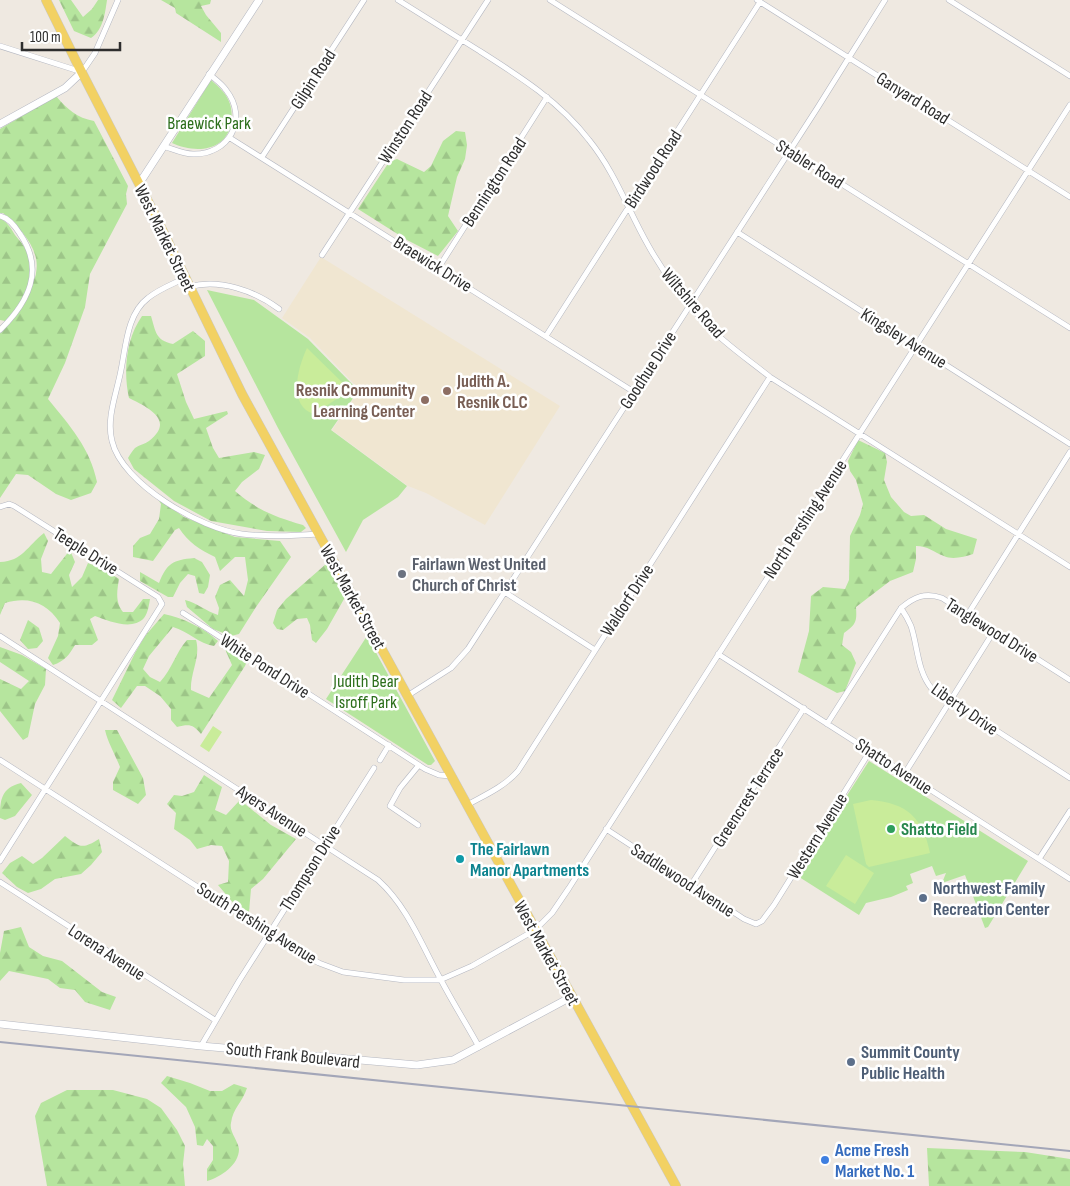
<svg xmlns="http://www.w3.org/2000/svg" width="1070" height="1186" font-family="'Sofia Sans Condensed',sans-serif">
	<style>
		.education { fill: #f0e6d1 }
		.forest { fill: url(#forest-firs) }
		.park { fill: #b6e59e }
		.pitch { fill: #c9ec9a }
		.lines { fill: none; stroke-linecap: round; stroke-linejoin: round }
		.minor-casing { stroke: #b4b7c1; stroke-width: 6 }
		.tertiary-casing { stroke: #b4b7c1; stroke-width: 8 }
		.primary-casing { stroke: #c9c9c9; stroke-width: 10 }
		.minor { stroke: #fff; stroke-width: 5 }
		.tertiary { stroke: #fff; stroke-width: 7 }
		.primary { stroke: #f2d163; stroke-width: 9 }
		.rail { stroke: #a3a6b8; stroke-width: 2 }
		.education-dot { fill: #8d6e63; stroke: #fff; stroke-width: 2 }
		.worship-dot { fill: #6b7280; stroke: #fff; stroke-width: 2 }
		.leisure-dot { fill: #2e9e5b; stroke: #fff; stroke-width: 2 }
		.culture-dot { fill: #0f9aa8; stroke: #fff; stroke-width: 2 }
		.service-dot { fill: #5c6f8a; stroke: #fff; stroke-width: 2 }
		.shop-dot { fill: #3f7fe0; stroke: #fff; stroke-width: 2 }
		.labels { text-anchor: middle; stroke-width: 5; stroke-linejoin: round; paint-order: stroke }
		.street-label { font-size: 18px; fill: #2e2e2e; stroke: #fff }
		.park-label { font-size: 18px; fill: #2c6e1b; stroke: #fff }
		.education-label { font-size: 18px; font-weight: bold; fill: #785e54; stroke: #fff; text-anchor: start }
		.worship-label { font-size: 18px; font-weight: bold; fill: #5b616d; stroke: #fff; text-anchor: start }
		.leisure-label { font-size: 18px; font-weight: bold; fill: #27864d; stroke: #fff; text-anchor: start }
		.culture-label { font-size: 18px; font-weight: bold; fill: #0d838f; stroke: #fff; text-anchor: start }
		.service-label { font-size: 18px; font-weight: bold; fill: #4e5e75; stroke: #fff; text-anchor: start }
		.shop-label { font-size: 18px; font-weight: bold; fill: #366cbe; stroke: #fff; text-anchor: start }
	</style>
	<defs>
		<pattern id="forest-firs" width="22" height="20" patternUnits="userSpaceOnUse" patternTransform="scale(1.25)"><rect width="22" height="20" fill="#b6e59e"/><path d="M5 1l3.5 6h-7zM16 11l3.5 6h-7z" fill="#9dc588"/></pattern>
	</defs>
	<rect width="100%" height="100%" fill="#efe9e1"/>
	<!-- education -->
	<path class="education" d="M321,257L560,406L485,525L426,493L408,486L332,430L354,398L359,395L357,387L310,338L282,318Z"/>
	<!-- forest -->
	<path class="forest" d="M59,0H71L83,17L92,9L98,0H107C105,14 103,30 91,38L74,31Z
		M161,0H211L210,4L201,6L206,15L221,33V42L176,13L175,8Z
		M56,96C67,109 77,118 94,121L128,186L126,194L127,204L90,274L85,307L65,363L48,399C70,426 90,448 97,482L91,493L71,500L56,494L28,475L16,474L0,498V333C18,315 23,308 32,284C33,280 36,277 36,273C41,249 20,228 3,213H0V129Z
		M456,131L465,132L467,145L465,159L457,177L448,216L458,231L438,256L407,240L358,209L389,162L397,159L424,172L431,166L443,141Z
		M0,218C6,221 11,228 15,235C21,242 27,249 29,258C36,279 20,307 5,321L0,320Z
		M142,316H151C156,332 155,340 173,344L193,331L205,341V356L177,374L186,402L194,419L227,411L228,414L206,428L213,448L219,458L254,452L265,455L259,469L242,482L235,491C257,510 275,517 303,525L306,528L301,532L267,531L211,521L174,501L134,469L128,458C130,455 132,451 135,448C139,445 145,444 149,441C176,420 147,407 129,398C123,371 126,339 142,316Z
		M858,440L885,453L887,462L884,480L891,497L904,512L911,516L924,515L946,529L977,539L973,554C964,557 952,560 944,556C933,552 928,546 916,546V559L913,572L890,581L856,607C857,622 856,624 844,633L842,645L851,652L856,663L845,691L837,693L798,672L809,631L811,596L823,587L845,589L849,580L850,536L860,515L863,504L856,480L850,471L848,461Z
		M159,501L163,502L184,517L235,537L280,541L291,557L256,607L239,634L231,636L213,629L187,607L185,600C197,603 206,611 218,615L219,608L215,597L220,585L230,580L244,596L248,580L245,557H235L220,571L215,557C200,550 188,542 179,528L175,530L153,561L133,557V546L140,538L150,534L159,519L161,504Z
		M44,533L48,541L41,559L42,572L51,574L70,550L75,562L69,575L72,587L82,577L88,563L105,570L119,579C117,591 115,602 123,612H133L143,599H150C149,605 148,613 144,618C132,631 109,621 95,616L90,619L98,640L92,645H75C69,655 65,661 53,665L48,658L58,636L60,623C47,603 29,596 5,603L0,615V562C23,561 27,546 44,533Z
		M194,558L202,562L210,575L208,587L204,594L199,593L195,576L188,574L180,583L173,597H168L140,581V572L159,583C167,563 173,560 194,558Z
		M326,564L344,593V599L327,629L316,643L312,640L310,625L307,618L297,619L283,630L277,629L273,623L277,610L286,599Z
		M164,614C183,618 204,628 218,641L214,646C199,644 188,631 173,627L149,656L143,669L150,677L160,682C172,669 176,652 187,640H196C201,657 190,673 191,690L209,698L232,665L225,649L236,651L248,659L245,666L201,734C193,724 189,724 177,727L171,720V709L160,696L145,686H137L121,708L112,700L135,653L145,636Z
		M28,620L39,628L43,641L37,648L28,649L20,640Z
		M0,647L22,655L46,669L45,685L35,704L28,737L23,740L0,711V679L21,689L29,681L0,662Z
		M105,730H117L143,778L146,795L138,804L113,790V782L120,767C115,754 108,743 105,730Z
		M204,775L222,787L215,810L226,815L240,800L271,825L296,839L263,879L251,889L249,912L235,905L218,885L228,882L229,861L222,846L211,845L197,849L190,840L174,829L176,813L167,804L174,795L182,796L194,792Z
		M21,783L32,795L15,816L5,820L0,818C0,800 1,788 21,783Z
		M65,836C80,848 83,849 99,839L102,852L91,865L81,874L55,879L41,889L28,893L17,887L2,873L10,863L22,856L33,864L42,858Z
		M21,927L29,947L43,956L62,961L102,992L116,997L110,1010L85,1002L75,990L60,988L48,979L9,971L0,981V953L4,931Z
		M167,1076L190,1083L210,1091H222L234,1084L247,1088C242,1103 233,1108 231,1123C229,1132 238,1140 239,1149C239,1165 221,1177 207,1181V1169L213,1160V1146L207,1139L203,1146L197,1145L195,1127L186,1107L161,1083Z
		M67,1090H113L147,1099L161,1108L177,1130L185,1146L183,1164L185,1186H47L35,1116L41,1103Z
		M927,1148L1025,1152L1070,1159V1186H929Z"/>
	<!-- park -->
	<path class="park" d="M211,80C219,87 227,94 230,104C232,110 232,117 231,123C226,153 193,153 172,143Z
		M207,290L254,300L308,339L354,386L356,394L331,430L407,486L398,497L363,520L346,552L278,428Z
		M367,636L435,761L431,765H428L326,699Z
		M869,761L1028,861L988,927L985,928L965,875L942,883L946,873L936,876L932,866L910,874L913,883L906,886L908,890L891,897L866,903L859,915L796,875Z"/>
	<!-- pitch -->
	<path class="pitch" d="M307,348L348,388L347,392L314,414C287,406 298,367 307,348Z
		M213,726L222,732L209,752L200,746Z
		M871,800C907,803 923,818 930,853L869,867L866,864L853,804Z
		M846,855L874,873L855,904L826,886Z"/>
	<g class="lines">
		<!-- minor casing -->
		<g class="minor-casing">
			<path id="minor" d="M398,0C425,17 452,34 478,50C519,76 559,101 589,140C615,172 628,210 648,245C664,274 684,300 706,324C725,344 749,360 770,377L1070,567
				M550,0L1070,328
				M757,0L1070,197
				M949,0L1070,76
				M0,46L82,72L95,53L118,0
				M230,138L634,392
				M163,146C173,149 183,154 193,154C229,155 249,119 226,90C222,84 215,79 209,74
				M262,157L364,0
				M0,216C9,218 15,226 20,234C45,270 29,302 0,330
				M737,232L1070,444
				M322,255L488,0
				M439,267L547,97
				M185,278C173,284 159,289 148,298C127,314 126,346 121,370C117,392 106,418 112,441C122,484 201,529 242,534C267,537 293,536 318,534
				M189,287C219,278 255,291 279,309
				M546,336L760,2
				M0,507L9,504L14,506L158,597L162,604L0,861
				M506,593L595,650
				M901,608C905,614 908,619 911,626C918,647 917,671 932,689L1070,778
				M183,613L425,769L439,775L451,776
				M968,614L1070,452
				M0,636L378,880C408,907 422,946 441,980C453,1003 467,1025 479,1047
				M718,654L1070,879
				M407,696L451,668L468,649L818,107L885,0
				M827,724L901,608C914,597 925,592 942,598L1070,680
				M0,760L288,945L319,963L343,972L404,980H440L472,966L535,930L552,913L569,888L1070,105
				M380,760L389,745
				M905,773L994,631
				M467,805C485,795 504,787 518,771L770,377
				M418,825L390,806L400,788L419,765
				M606,829L744,919L756,924L762,921L774,905L870,751
				M1039,859L1070,811
				M0,882L215,1020
				M691,885L804,708
				M201,1046L239,981L374,768"/>
		</g>
		<!-- tertiary casing -->
		<g class="tertiary-casing">
			<path id="tertiary" d="M0,124L65,88L82,72
				M139,184L259,0
				M0,1024L201,1046L417,1065L453,1060L571,997"/>
		</g>
		<!-- primary casing -->
		<g class="primary-casing">
			<path id="primary" d="M46,0L76,61L155,215L242,394L676,1186"/>
		</g>
		<!-- minor -->
		<use href="#minor" class="minor"/>
		<!-- tertiary -->
		<use href="#tertiary" class="tertiary"/>
		<!-- primary -->
		<use href="#primary" class="primary"/>
		<!-- rail -->
		<path class="rail" d="M0,1042L1070,1151"/>
	</g>
	<!-- markers -->
	<g class="education-dot">
		<circle cx="447" cy="391" r="5"/>
		<circle cx="425" cy="400" r="5"/>
	</g>
	<circle class="worship-dot" cx="402" cy="574" r="5"/>
	<circle class="leisure-dot" cx="891" cy="829" r="5"/>
	<circle class="culture-dot" cx="460" cy="859" r="5"/>
	<g class="service-dot">
		<circle cx="923" cy="898" r="5"/>
		<circle cx="851" cy="1062" r="5"/>
	</g>
	<circle class="shop-dot" cx="825" cy="1160" r="5"/>
	<g class="labels">
		<!-- street labels -->
		<g class="street-label">
			<text transform="translate(313 79) rotate(-57)" y="6">Gilpin Road</text>
			<text transform="translate(913 98) rotate(32)" y="6">Ganyard Road</text>
			<text transform="translate(405 127) rotate(-57)" y="6">Winston Road</text>
			<text transform="translate(810 164) rotate(32)" y="6">Stabler Road</text>
			<text transform="translate(653 169) rotate(-57)" y="6">Birdwood Road</text>
			<text transform="translate(494 182) rotate(-57)" y="6">Bennington Road</text>
			<text transform="translate(165 238) rotate(64)" y="6">West Market Street</text>
			<text transform="translate(433 264) rotate(32)" y="6">Braewick Drive</text>
			<text transform="translate(693 303) rotate(49)" y="6">Wiltshire Road</text>
			<text transform="translate(904 338) rotate(32)" y="6">Kingsley Avenue</text>
			<text transform="translate(648 370) rotate(-57)" y="6">Goodhue Drive</text>
			<text transform="translate(805 519) rotate(-57)" y="6">North Pershing Avenue</text>
			<text transform="translate(86 551) rotate(32)" y="6">Teeple Drive</text>
			<text transform="translate(353 597) rotate(61)" y="6">West Market Street</text>
			<text transform="translate(627 600) rotate(-57)" y="6">Waldorf Drive</text>
			<text transform="translate(992 630) rotate(32)" y="6">Tanglewood Drive</text>
			<text transform="translate(265 666) rotate(33)" y="6">White Pond Drive</text>
			<text transform="translate(965 709) rotate(35)" y="6">Liberty Drive</text>
			<text transform="translate(894 766) rotate(33)" y="6">Shatto Avenue</text>
			<text transform="translate(748 797) rotate(-57)" y="6">Greencrest Terrace</text>
			<text transform="translate(272 811) rotate(33)" y="6">Ayers Avenue</text>
			<text transform="translate(817 836) rotate(-58)" y="6">Western Avenue</text>
			<text transform="translate(310 868) rotate(-58)" y="6">Thompson Drive</text>
			<text transform="translate(683 880) rotate(33)" y="6">Saddlewood Avenue</text>
			<text transform="translate(257 923) rotate(32)" y="6">South Pershing Avenue</text>
			<text transform="translate(107 952) rotate(33)" y="6">Lorena Avenue</text>
			<text transform="translate(547 953) rotate(61)" y="6">West Market Street</text>
			<text transform="translate(293 1055) rotate(6)" y="6">South Frank Boulevard</text>
		</g>
		<!-- park labels -->
		<g class="park-label">
			<text x="209" y="129">Braewick Park</text>
			<text x="366" y="687">Judith Bear<tspan x="366" dy="21">Isroff Park</tspan></text>
		</g>
		<!-- education labels -->
		<g class="education-label">
			<text x="457" y="387">Judith A.<tspan x="457" dy="21">Resnik CLC</tspan></text>
			<text x="415" y="396" text-anchor="end">Resnik Community<tspan x="415" dy="21">Learning Center</tspan></text>
		</g>
		<!-- worship labels -->
		<g class="worship-label">
			<text x="412" y="570">Fairlawn West United<tspan x="412" dy="21">Church of Christ</tspan></text>
		</g>
		<!-- leisure labels -->
		<g class="leisure-label">
			<text x="901" y="835">Shatto Field</text>
		</g>
		<!-- culture labels -->
		<g class="culture-label">
			<text x="470" y="855">The Fairlawn<tspan x="470" dy="21">Manor Apartments</tspan></text>
		</g>
		<!-- service labels -->
		<g class="service-label">
			<text x="933" y="894">Northwest Family<tspan x="933" dy="21">Recreation Center</tspan></text>
			<text x="861" y="1058">Summit County<tspan x="861" dy="21">Public Health</tspan></text>
		</g>
		<!-- shop labels -->
		<g class="shop-label">
			<text x="835" y="1156">Acme Fresh<tspan x="835" dy="21">Market No. 1</tspan></text>
		</g>
	</g>
	<!-- scale -->
	<path d="M22 42v8h98v-8" fill="none" stroke="#2e2e2e" stroke-width="2.5"/>
	<text x="30" y="42" font-size="15" fill="#2e2e2e" stroke="#ffffff" stroke-width="4" paint-order="stroke">100 m</text>
</svg>
